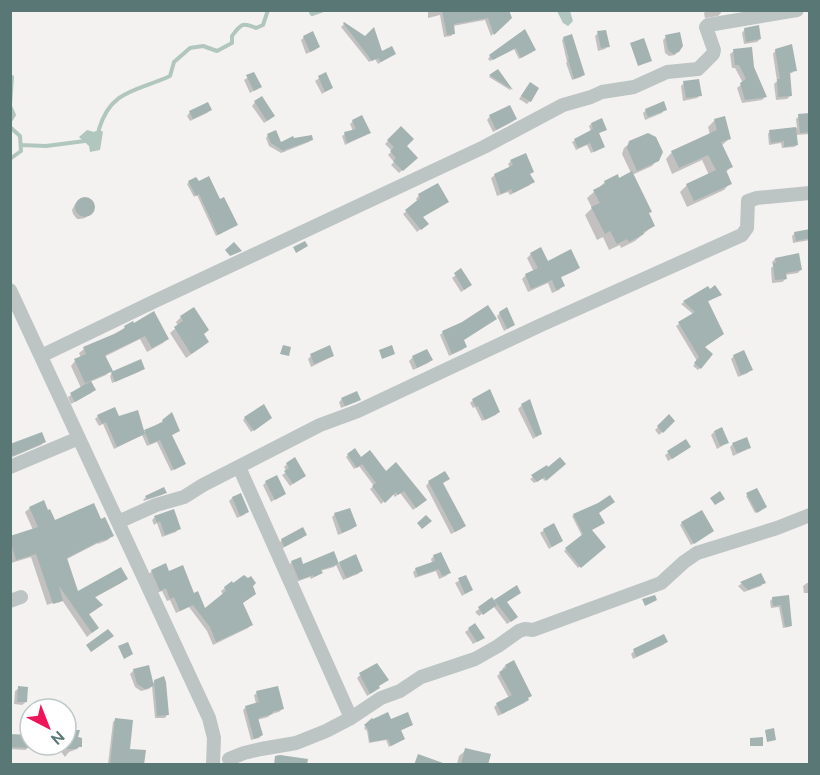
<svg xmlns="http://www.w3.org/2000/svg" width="820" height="775" font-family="Ubuntu,sans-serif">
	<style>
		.water { fill: #b2c6c0 }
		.shadow { fill: #0003 }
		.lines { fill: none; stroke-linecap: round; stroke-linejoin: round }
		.stream { stroke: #b2c6c0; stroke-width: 4 }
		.building { fill: #a3b3b1 }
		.street { stroke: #bcc5c4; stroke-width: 14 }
	</style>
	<rect width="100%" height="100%" fill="#f4f2f0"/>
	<!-- water -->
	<path class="water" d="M557,11H570L573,21L568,26L563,23Z
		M99,129L103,132L100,150L90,152L89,146L79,137L87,130L94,132Z"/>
	<!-- shadow -->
	<path class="shadow" d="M508,10L510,18L491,36L485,20L453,26L454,33L451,36L444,37L440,15L428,18V11Z
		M707,10H720L721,13L718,16L705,18L704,13Z
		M344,24L382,53L391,56L378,64L375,59L369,62L341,27Z
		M745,29L760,39L757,42L744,44L742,33Z
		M525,32L532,52L519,59L514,49L490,61L488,59L490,56Z
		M598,33L608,46L605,49L598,51L595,36Z
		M304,37L318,47L315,50L306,54L301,40Z
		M666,37L678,51L675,55L669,56L665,53L663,40Z
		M564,38L583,75L581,77L572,80L566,63L567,62L562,40Z
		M776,50L795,70L792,73L788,74L790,96L787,99L776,100L774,84L777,81L773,54Z
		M734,51L753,68L765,97L762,100L742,103L737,88L743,83L735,68H732L730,54Z
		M497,71L511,90H510L489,77Z
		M253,74L260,87L250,93L244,80Z
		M325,74L332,87L322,94L315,81Z
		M684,83L700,95L697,98L683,101L681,86Z
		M527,87L530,101L527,104L519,99Z
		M255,102L270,119L264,123L252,106Z
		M665,109L662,113L645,120L643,113L646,110Z
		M210,110L207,113L190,121L187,116L190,112Z
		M810,115V134L796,135L797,145L794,147L782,148L781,143L769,145L768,134L770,131L797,128L796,119L799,116Z
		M490,116L515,119L512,122L493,132L487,120Z
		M715,120L729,139L721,146L731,167L725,173L730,183L724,190L687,207L680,192L687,185L709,175L702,160L672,174L666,159L672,152L710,135L708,127Z
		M353,121L366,135L345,145L342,136L345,134L353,131L350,124Z
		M591,124L605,129L598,134L604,147L591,153L587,145L576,150L572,142L591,132L589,126Z
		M401,128L405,146L416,158L399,173L391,165L394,162L388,155L392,151L385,144Z
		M268,135L280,144L293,140L311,139L309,142L281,153L269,146L266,138Z
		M630,143L657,160L652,166L632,175L653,226L635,241L621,248L620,245L609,250L603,237L597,240L585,215L592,208L587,198L604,183L617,176L619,180L631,173L622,154L624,148Z
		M511,161L530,185L510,195L508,192L497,196L491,178L495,175L510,168L508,164Z
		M189,182L220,201L236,225L216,236L197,195L194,197L187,184Z
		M438,185L421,218L423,227L417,232L403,214L418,202L416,199L419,195Z
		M83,198L91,201L94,207L93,211L85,218L80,219H77L73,214L72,210L75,204Z
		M810,231V240L793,243L792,236L795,233Z
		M531,254L548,263L579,267L575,271L559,278L563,286L559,290L552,293L548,283L528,292L522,279L526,275L534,272L527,258Z
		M775,259L801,269L798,273L785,275L786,279L782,282L772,283L771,268L773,266L772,262Z
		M461,271L467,288L461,292L452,278Z
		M707,288L720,295L707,302L703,348L700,368L698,370L693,366L697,361L676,326L693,314L681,304Z
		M500,313L514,325L504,331L497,316Z
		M181,317L203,335L208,342L202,347L186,358L170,333L178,326L176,322Z
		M133,323L168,338L163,343L147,352L140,339L104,357L111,370L106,375L90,382L94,390L91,393L71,404L68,397L81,388L71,366L75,361L81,358L79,353L84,349L120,332L125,327Z
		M443,332L462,341L465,347L462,350L449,356L440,335Z
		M427,351L431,360L428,363L413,370L409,361L412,358Z
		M333,355L329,358L311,367L308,359L311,356Z
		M734,356L751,369L748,373L738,377L731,359Z
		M141,371L112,383L110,376L112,373Z
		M342,399H359L356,402L341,408L339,402Z
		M473,400L498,412L496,415L482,421L475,407L473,408L470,403Z
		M522,405L540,434L533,439L518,409Z
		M98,416L143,433L163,421L178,431L171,436L184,464L171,471L157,442L147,446L142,435L114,449L103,424L99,426L95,419Z
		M669,416L673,421L659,435L655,430Z
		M245,418L268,420L251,432L243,420Z
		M714,432L727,443L717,449L711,435Z
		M686,441V450L668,461L665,455Z
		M44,442L41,445L10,458V446Z
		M733,444L749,447L746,450L733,456L730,447Z
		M348,455L360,459L385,473L423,502L413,510L400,493L395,497L393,494L381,504L370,489L374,486L359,466L354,469L346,457Z
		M287,464L301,478L290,486L282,475L287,472L284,467Z
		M564,464L544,481L543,478L534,483L530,479L547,467L548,469Z
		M266,482L284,494L271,502L263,485Z
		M429,482L442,484L464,526L461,529L451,534L426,486Z
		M756,490L764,508L755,513L746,496Z
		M165,492L162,495L144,501L143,500L146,497Z
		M240,495L247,511L244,515L237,518L229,501L232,498Z
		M599,504L597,513L590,531L604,547L578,568L564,551L582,536L572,516Z
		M30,508L54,522L100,521L112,535L108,540L98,544V543L65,560L77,593L126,579L121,583L94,598L97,609L88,615L97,628L87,637L62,600L58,603V601L47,605L31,557L11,563L10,537L33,530L25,512Z
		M335,514L355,526L352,529L338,535L332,517Z
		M155,517L179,528L176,532L162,537L157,523L154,525L152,520Z
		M682,523L710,533L691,545L680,525Z
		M544,530L561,541L549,549L540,533Z
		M306,535L302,538L281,549L279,543L282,540Z
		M333,553L337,565L340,563L362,570L358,574L343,580L336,565L334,567L320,571L321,573L318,575L311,579L310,577L296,582L289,565L292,562L303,566Z
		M434,556L449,573L446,576L439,579L436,571L415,578L413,572L416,569L432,563L431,559Z
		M152,571L168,572L193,595L205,610L223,595L221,591L225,588L251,586L242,604L252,624L248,628L213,645L207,631L189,607L176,613L170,600L167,601L162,591L157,593L148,575Z
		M760,575L764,582L761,586L744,592L738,586L741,584Z
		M465,577L471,590L462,596L455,583Z
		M807,583H810V593H804L803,586Z
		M516,587L505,603L513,620L507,624L494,607V605L479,616L475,612L492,599L493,602Z
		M788,597L791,625L789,627L783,628L779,607L771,608L770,601L772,599Z
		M469,629L480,640L473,644L465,632Z
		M666,642L663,645L633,659L631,654L634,651Z
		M505,666L527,700L524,703L498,716L494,707L497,704L509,698L497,676L503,671L502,669Z
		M134,670L152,684L155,681L167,715L165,718H155L152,686L149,689L141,691L135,687L130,674Z
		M360,675L375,691L367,696L357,678Z
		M19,688L26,702L22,705L14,704L15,691Z
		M257,693L282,709L279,712L271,714L268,717L257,720L262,735L259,738L251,740L243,710L246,707L256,704L254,695Z
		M116,719L129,750L143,764H106H108L113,722Z
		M372,720L390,721L412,725L400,731L404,739L389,747L386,740L369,743L367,731L364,728Z
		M66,731L77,738L80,746L77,749L69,752L65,757L59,749L60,745H66Z
		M10,736L28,748L25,750L10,749Z
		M466,750L487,764H457L459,756Z"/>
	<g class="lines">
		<!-- stream -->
		<path class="stream" d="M310,10L312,14L323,10
			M10,77H12L10,105
			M10,106L14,115L10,121
			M10,127L20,136L21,151L10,159
			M99,129C111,89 138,91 170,76L174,62L190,48L203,46L217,51L232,43V36C241,24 242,22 256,28L263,25L268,10
			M21,145L46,146L85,141"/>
	</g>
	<!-- building -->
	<path class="building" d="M442,10H509L512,18L494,35L488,18L454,24L455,34L447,35Z
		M344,22L365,36L374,27L382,51L392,46L396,54L381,62L378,58L372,61L343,23Z
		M759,25L761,39L746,42L744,28Z
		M525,29L536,50L521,58L516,48L493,60L489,55Z
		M606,30L610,47L601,48L597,31Z
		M313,31L320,47L310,52L303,36Z
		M680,32L683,46L679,52L673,54L668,50L665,35Z
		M572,34L585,75L574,79L568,59H569L563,37Z
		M644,38L652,61L638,66L630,43Z
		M792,44L797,71L790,72L792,96L778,97L777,79H780L775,49Z
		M752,47L754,67L767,97L745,100L740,83L746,79L739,65H735L733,49Z
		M498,69L513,90L489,75Z
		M254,72L262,87L254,91L246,75Z
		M326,72L333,88L325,92L318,76Z
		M699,79L702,96L686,98L683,81Z
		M530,82L539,88L531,102L521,96Z
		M262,96L275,116L267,121L254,101Z
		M664,101L667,110L648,117L645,109Z
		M208,102L212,110L193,119L189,111Z
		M510,105L517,119L496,130L489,115Z
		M810,113V132L800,133L798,114Z
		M362,115L371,133L347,143L344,132L356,129L352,120Z
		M725,116L731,139L721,142L733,167L726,170L732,184L694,201L686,184L716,170L708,155L679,168L671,151L717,130L714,119Z
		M602,118L607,130L599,133L605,147L594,152L590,143L578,148L574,139L593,129L591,123Z
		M401,126L414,139L407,146L418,158L403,171L393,161L396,158L390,151L394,147L387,140Z
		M796,127L798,145L784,147V141L771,143L769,130Z
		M276,130L281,142L293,136L294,138L312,135L313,140L284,150L285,152L271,143L267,134Z
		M648,133L656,137L663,152L659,161L637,171L627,148L629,141Z
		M526,153L534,172L530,174L535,182L513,193L511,189L501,194L494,174L513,165L510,160Z
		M632,171L652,212L649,213L655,226L643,232L644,234L629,242L627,239L617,244L610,231L605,234L591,207L600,203L593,190L605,184L604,181L618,174L619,178Z
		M209,176L220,199L224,197L238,225L218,235L199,194L196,196L188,181L196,177L199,181Z
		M438,183L449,202L423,217L429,224L421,230L405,210L420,198L418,194Z
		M75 207a10 10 0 1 1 20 0a10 10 0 1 1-20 0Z
		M810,229V238L796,241L794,232Z
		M305,241L308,246L296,253L293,247Z
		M234,242L242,251L230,256L225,250Z
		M541,247L548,261L571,249L580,268L561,277L565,286L556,290L552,280L531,289L525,274L538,268L530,253Z
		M799,253L802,270L786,273L787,279L775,280L773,263H776L775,258Z
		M461,268L472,285L464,290L454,273Z
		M715,285L722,295L708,301L724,334L705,347L713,354L701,369L694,363L699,357L678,322L695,312L683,301L708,286L710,289Z
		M488,305L497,319L464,340L467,347L452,354L442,331L462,322Z
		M194,307L209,330L204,334L209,342L191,354L174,327L183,321L180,316Z
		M507,307L515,325L507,329L499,312Z
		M154,311L169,339L152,348L145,336L105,355L113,371L85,383L74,359L86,354L83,347L114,334L125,328L124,326L133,321L134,323Z
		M283,345L291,347L289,356L280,354Z
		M330,345L334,356L314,364L310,354Z
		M392,345L395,354L382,359L379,350Z
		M427,349L433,360L417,368L412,356Z
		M744,350L753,370L741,375L733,355Z
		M141,359L145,369L115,382L111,372Z
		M91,381L96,390L75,402L70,393Z
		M490,389L500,412L485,420L478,406L476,407L472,399Z
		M357,391L361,400L345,406L341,398Z
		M530,399L542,434L536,437L521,404Z
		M264,404L272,418L254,431L244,417Z
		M115,407L119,416L138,410L145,434L117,447L106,422L102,424L97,415Z
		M172,412L180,431L172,435L186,464L174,470L160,440L150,444L144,430L163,422L162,420Z
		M669,414L675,421L663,433L657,426Z
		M722,427L729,443L720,446L714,431Z
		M42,432L46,442L13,456L10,451V444Z
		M747,437L751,448L737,453L732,443Z
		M686,439L691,447L672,459L667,451Z
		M355,448L361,457L370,450L386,471L396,462L427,500L416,508L404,491L398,495L396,492L385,503L372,486L376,483L362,464L357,468L347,454Z
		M295,457L306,476L293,484L284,471L289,468L286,463Z
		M560,457L566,464L546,481L545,477L537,482L531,475L547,465L548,467Z
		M445,471L450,479L443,483L466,526L455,532L428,481Z
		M277,475L286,494L275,500L265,481Z
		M164,487L167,493L147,499L145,496Z
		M757,488L767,507L757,513L746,493Z
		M720,491L725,499L715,505L710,498Z
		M241,493L249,512L240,516L232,497Z
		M610,495L615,502L599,513L605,523L592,530L606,547L581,568L565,548L583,534L573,514L598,503Z
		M44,500L48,510L50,509L55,520L94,503L101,519L105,517L114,536L103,541L102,540L67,558L78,591L121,567L128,579L95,597L103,605L89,614L99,628L92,633L59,586L63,601L53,604L36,554L16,560L12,546L10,547V536L38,527L29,507Z
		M350,508L357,526L342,533L334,513Z
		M174,509L181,529L165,535L160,521L157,523L154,516Z
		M702,510L714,531L694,544L681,522Z
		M426,515L432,521L422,529L417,523Z
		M554,523L563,541L552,547L543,529Z
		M303,527L307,535L284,547L281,539Z
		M334,551L339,564L321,570L323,573L314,577L313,575L299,580L291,561L301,557L303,564Z
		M441,552L451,573L442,576L439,569L418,576L415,568L435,561L433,555Z
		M356,554L363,571L346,578L339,562Z
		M166,563L169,571L183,565L194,593L198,591L205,608L226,591L224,587L232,581L233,583L244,575L248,578L251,576L256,583L253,586L256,594L243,603L253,625L216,642L210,627L193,605L180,611L174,597L170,599L166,588L160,591L151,570Z
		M761,573L766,583L748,590L740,582Z
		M466,575L473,590L465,594L458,578Z
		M517,585L521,593L507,602L518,617L511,622L494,600Z
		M655,595L657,600L645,606L642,599Z
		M789,595L792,626L785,627L781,605L773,606L772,597Z
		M492,597L497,605L483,615L478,607Z
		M475,623L485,638L477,642L468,628Z
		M108,629L114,636L91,652L86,645Z
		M664,634L668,642L636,657L633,649Z
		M128,642L133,654L124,659L118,646Z
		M514,660L532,696L528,698L529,700L502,714L496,703L512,695L499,672L506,668L505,665Z
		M377,663L389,680L379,686L380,688L370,694L359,673Z
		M149,665L154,686L145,689L137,684L133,669Z
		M164,676L166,682L169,715L157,716L154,680Z
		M18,686L28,687L27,702H17Z
		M278,686L284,709L272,712L273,714L258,718L263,735L254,739L245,706L259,702L256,691Z
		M388,712L391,719L408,712L413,725L401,730L405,739L391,746L388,739L370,742L368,729L364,725L372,718L373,719Z
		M115,718L133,720L130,749L146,750L144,765H110Z
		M774,728L776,740L767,742L765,730Z
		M66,730H80L78,737L82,738V747H79L76,749H66Z
		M10,734L30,735V748L10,747Z
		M763,737V746H750V738Z
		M465,748L491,754L488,765H461Z
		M418,754L443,763L442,765H414Z
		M280,755L308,759L307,765H274L275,756Z"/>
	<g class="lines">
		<!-- street -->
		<path class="street" d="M10,290L209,718L214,738L213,764
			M41,356L153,302L484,147L563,105L591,97L602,92L634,87L667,72L698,69L713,54L714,50L706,27L708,25L797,10
			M10,467L79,438
			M239,467L351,718
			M118,522L156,505L184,497L203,485L320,425L358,411L541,325L742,235L747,228L748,201L757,198L810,193
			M10,601L21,597
			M229,759L244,753L261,749L296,743L326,731L351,718L381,698L400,691L421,677L475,659L498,646L519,631L525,629L533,630L661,583L684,562L697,553L777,528L810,515"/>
	</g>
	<!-- border -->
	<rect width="820" height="775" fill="none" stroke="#597875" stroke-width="24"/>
	<!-- north arrow -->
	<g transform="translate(48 727) rotate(138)"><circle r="28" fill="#ffffff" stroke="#bdc9c8" stroke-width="1.5"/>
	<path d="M0-4.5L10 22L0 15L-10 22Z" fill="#f01459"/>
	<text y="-9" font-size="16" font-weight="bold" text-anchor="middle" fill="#597875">N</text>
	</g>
</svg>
